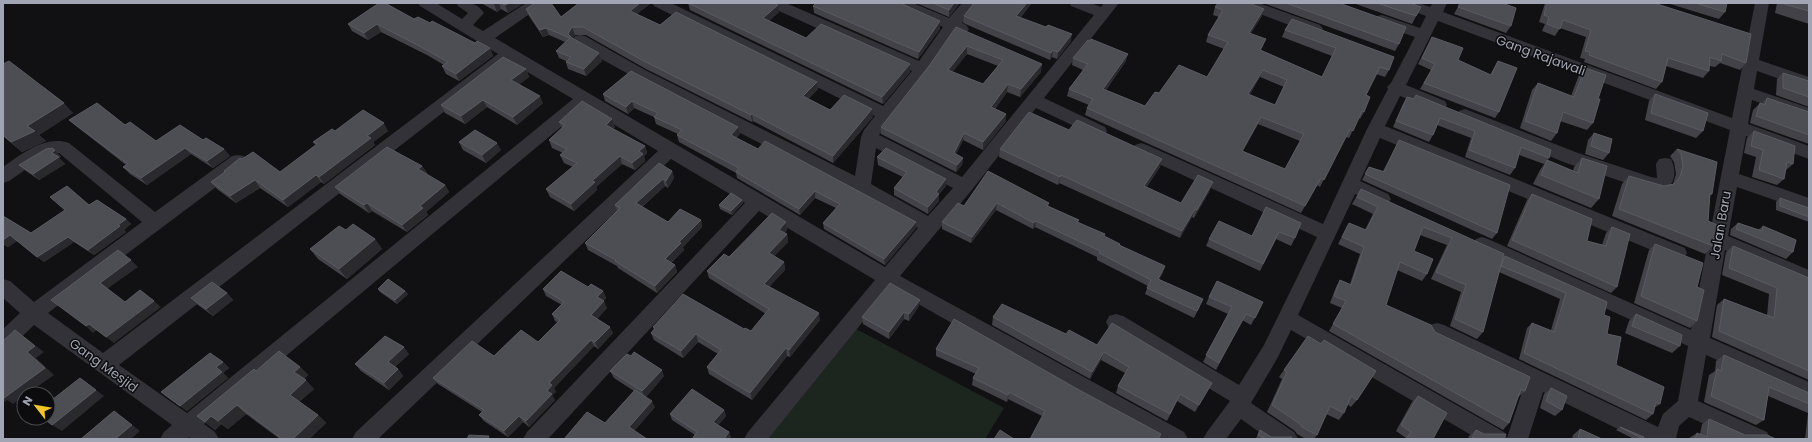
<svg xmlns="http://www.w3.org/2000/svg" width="1812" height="442" font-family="Poppins,sans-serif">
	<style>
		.green { fill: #1d251f }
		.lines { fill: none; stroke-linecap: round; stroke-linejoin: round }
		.minor { fill: #323238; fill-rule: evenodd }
		.wall { fill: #424248; fill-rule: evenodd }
		.shaded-wall { fill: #2a2a2e }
		.building { fill: #4d4d54; stroke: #5a5b63; fill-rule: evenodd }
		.labels { text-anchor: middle; stroke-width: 3; stroke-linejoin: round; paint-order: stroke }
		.street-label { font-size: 13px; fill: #a2a6b4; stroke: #0c0c0e }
	</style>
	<rect width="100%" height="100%" fill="#111113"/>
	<!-- green -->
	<path class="green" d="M849,325L1004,408L985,439H761Z"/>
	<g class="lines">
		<!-- minor -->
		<path class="minor" d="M418,3H436L462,19L468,13L458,6L456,3C468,3 476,1 484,13L473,25L483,31L526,3H543L541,6L495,38L885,267L918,228C805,163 687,109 575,44L572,40L575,36L580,35L585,36L645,70L855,176L861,137L864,130L875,116L654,6L652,3H671L883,106L912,71L768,6L766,3H786L919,61L943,27L894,6L892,3H913L949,18L962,3H977L962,23L966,25L969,29L966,33L961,34L955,32L928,73L879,135L962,177L1094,15L1071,6L1069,3H1091L1101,7L1104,3H1119L1044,98L1105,127L1107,131L1105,135L1099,137L1093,135L1036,108L971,191L900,276L1184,432L1188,439H1157L890,288L768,439H744L748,432L875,280L759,211L548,439H523L527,432L745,203L671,159L378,439H352L356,432L658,151L585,107L204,424L215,432L219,439H191L189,437L187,439H160L164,432L172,425L34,325L10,348L3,351V329L20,313L3,298V279L10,281L34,302L142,222L59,153L52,154L38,161L9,181L3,183V167C22,154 45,135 69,143L155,212L232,156L238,155L244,156L247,161L244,166L48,313L103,353L498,54L420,6ZM509,61L573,99L187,413L119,365ZM876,148L953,188L928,216L871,184Z
			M1237,3H1259L1320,25L1323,29L1320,33L1315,34L1310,33L1239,6Z
			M1397,3H1419L1430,7L1433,3H1447L1443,12L1732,118L1755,3H1769L1759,60L1809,77V89L1757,71L1754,89L1809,108V120L1752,100L1748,124L1809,146V159L1746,136L1739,174L1809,198V212L1737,187L1728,236L1809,270V286L1725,250L1710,338L1809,382V401L1706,355L1698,401L1767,432L1771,439H1737L1689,417L1679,426L1676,439H1638L1543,392L1528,439H1478L1291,330L1278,357L1251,403L1294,432L1298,439H1269L1241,419L1226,439H1203L1207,432L1230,401L1109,328L1106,322L1109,316L1116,314L1123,316L1239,385L1264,345L1317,237L1135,153L1133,149L1135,145L1141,143L1147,145L1323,224L1367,129L1388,89L1387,87L1391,83L1415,37L1377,24L1374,20L1377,16L1382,15L1420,28L1426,16L1399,6ZM1438,21L1730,130L1691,330L1488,239L1482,237L1476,239L1473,244L1476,249L1688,346L1678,401L1663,414L1658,427L1444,325L1437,323L1430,325L1427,331L1430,337L1525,383L1507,438L1504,432L1298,315L1355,194L1382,206L1388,204L1391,199L1388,194L1360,181L1380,138L1671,258L1678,260L1685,258L1687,253L1685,248L1385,126L1400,96L1439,111L1445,109L1447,105L1445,101L1406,85Z
			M1465,109L1578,153L1651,177L1657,178L1656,164L1659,159L1665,158L1671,159C1676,169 1676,182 1667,188L1651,191L1566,163L1459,119L1457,115L1459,111Z"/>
	</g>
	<!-- wall -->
	<path class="wall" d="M481,3H524L508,13L501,9L497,12Z
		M579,3H651L637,14L660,25L817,82L818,89L808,99L830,110L873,117L833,163L753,121L752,122L646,69L586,35H575L572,38L599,53L602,61L586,76L568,69L566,62V61L559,58L556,51L565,42L549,35L543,37L529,16L526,9L561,17Z
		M688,3L779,12L769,21L806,38L910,72L883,104L690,10Z
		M916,3H960L949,17Z
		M974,3H1032L1020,18L1071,41L1057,59L1052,57L1050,60L963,23L964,16Z
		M1263,3H1339L1399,44L1395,51Z
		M1353,3H1410L1421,7L1412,24Z
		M1460,3L1511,26L1506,33L1454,14Z
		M1545,3H1654L1746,63L1740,70L1720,63L1715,67L1709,66V71L1703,78L1666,66L1662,82L1656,89L1584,62L1585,59L1580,58L1586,37L1560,28L1555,36L1542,31L1545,24L1539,22Z
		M1667,3H1727L1725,12L1719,19Z
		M1777,3H1809V24L1775,13Z
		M813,6L940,21V29L918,59L814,13Z
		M1215,7L1262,16L1251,33L1263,46L1261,50L1322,77L1332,56L1282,37L1285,30L1292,19L1389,70L1385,77L1376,74L1366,95L1364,112L1360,119L1359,118L1349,138L1346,137L1320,187L1317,185L1301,213L1085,115L1087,108L1089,105L1067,96L1069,89L1083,70L1072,65L1073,58L1126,61L1106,90L1145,106L1159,93L1207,77L1224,49L1206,42L1208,35L1219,17L1213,15ZM1260,77L1284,87L1275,105L1249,95ZM1258,124L1300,141L1285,169L1243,151Z
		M414,19L475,43L490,48L493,56L459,81L446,74L442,66L444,65L427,55L381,32L368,40L352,31L348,24Z
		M956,27L1041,72L1020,97L1007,92L995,109L1006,114V121L983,150L963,140L956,154L963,158L962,165L956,172L881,134V127L929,66ZM967,54L998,66L983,84L952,72Z
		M1429,43L1458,60L1490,75L1498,61L1499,112L1495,118L1420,89L1431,70L1418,64Z
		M3,64L73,113L39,135L46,141L22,152L3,136Z
		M1585,68L1598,99L1593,123L1587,130L1560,121L1557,133L1551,141L1520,128L1532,90L1538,83L1571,96L1579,75Z
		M526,69L529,77L519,84L543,103L517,125L487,107L465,124L445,113L441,105Z
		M631,71L740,134L736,138L916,228L885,265L824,229L823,223L836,208L815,198L800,215L737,178L736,173L679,142L677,135L678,134L656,124L654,117L634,108L628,114L605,101L603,94Z
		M1783,73L1809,81V107L1776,95L1777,79Z
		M1655,94L1703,131L1696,138L1645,120L1649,101Z
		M1407,97L1549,158L1544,164L1519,155L1515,168L1510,175L1465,157L1471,138L1437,125L1433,135L1429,142L1393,127L1403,104Z
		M1767,98L1809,112V144L1750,123L1753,110L1760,103L1761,104Z
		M69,120L125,125L156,141L203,140L224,149L230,156L213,168L191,154L147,185L130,174L123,167L126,165L76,126Z
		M559,122L615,127L612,129L645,146L647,153L644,156L645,161L635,170L622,164L596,187L597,190L574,211L550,197L546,189L573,167L564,163L560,155L563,153L552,148L549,140L562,128Z
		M1069,130L1162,159L1160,167L1146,188L1181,203L1210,190L1194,218L1192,217L1180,238L1059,183L1058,185L999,157L1000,149Z
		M335,131H388L373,142L375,145L324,184L321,182L288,207L260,188L236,203L217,189L211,182L224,172V171L242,159L280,172L316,145L313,142Z
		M1754,131L1793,164L1786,170L1784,179L1777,185L1752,177L1756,157L1744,153L1747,138Z
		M1594,133L1609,153L1603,160L1585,154L1588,140Z
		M1399,140L1497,233L1492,239L1362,180L1369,167L1383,171Z
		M459,142L501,150L486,163L463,150Z
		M1677,149L1712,194L1710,196L1708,221L1713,246L1705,254L1612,216L1622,184L1629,176L1664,186L1673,184L1676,174L1674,162L1670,156Z
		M55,150L61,157L59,158L65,164L39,180L26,171L19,165Z
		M877,157L946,179V186L939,194V201L928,214L894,195V188L903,177L878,165Z
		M1582,158L1599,199L1591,208L1533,184L1540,170L1547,160L1573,171L1574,167Z
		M422,166L427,173L426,174L445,185L449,192L426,212L428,215L407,232L372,211L369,213L340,194L335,187Z
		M672,171L674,178L668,188L665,186L642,207L668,222L701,220L702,227L683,247L684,250L671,263L675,265L677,272L657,293L618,268L617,266L588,250L585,243L617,211L615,205Z
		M988,171L1049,206L1079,220L1078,222L1120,245L1163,273L1159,279L1200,306L1194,318L1145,294L1148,286L1097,260V257L1035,227L1033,229L996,210L971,243L942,229V222L964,206Z
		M1361,189L1502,260L1505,256L1604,315L1607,334L1616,365L1660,404L1654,408L1653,414L1646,420L1519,359L1527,328L1532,323L1551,330L1560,299L1499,272L1483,332L1477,339L1450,326L1461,292L1431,279L1447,245L1420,235L1414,251L1427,274L1422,281L1397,270L1386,305L1435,332L1525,391L1518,397L1509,423L1503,430L1329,331L1342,308L1330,303L1336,287L1340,280L1350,284L1360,254L1338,244L1349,223L1365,230L1373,214L1352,204Z
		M1532,194L1587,241L1602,245L1606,233L1612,227L1617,287L1611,293L1507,246L1527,200Z
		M1780,198L1809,208V222L1776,210V202Z
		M742,200L743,203L732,215L720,209L719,205Z
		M89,205L126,219L131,224L124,230L126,232L94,255L74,242L44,262L17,241L8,247L3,244V216L31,233Z
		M1266,207L1295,238L1291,246L1276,239L1260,271L1206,246L1209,239L1252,236Z
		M786,222L787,230L784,233L787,234L788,242L774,256L784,262L785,270L769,287L820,320L790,357L787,356L752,400L709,374L707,367L718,354L698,342L683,358L654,340L651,333L654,330L653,327L744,329L751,331L766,314L709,278L707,271Z
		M1738,223L1758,230L1763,226L1793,252L1786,259L1730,235L1731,229Z
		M346,230L375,239L382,249L347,279L318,259L310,249Z
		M1655,244L1697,287V321L1690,328L1634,303L1649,250Z
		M1733,246L1809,278V380L1712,337L1717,305L1724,299L1767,316L1769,294L1722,275L1726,252Z
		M588,287L603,291L606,298L603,301L607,308L597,319L613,333L598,349L594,346L554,388L556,392L552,395L555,400L529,427L523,422L508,437L484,421L479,415L482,412L438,384L433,378L538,342L558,323L555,321L552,314L562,305L546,296L543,289Z
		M378,289L405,291L408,294L397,304L380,292Z
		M227,293L233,300L213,316L198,305L191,298Z
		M1209,297L1263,302L1251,325L1242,320L1216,370L1203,362L1228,314L1206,304Z
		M919,306L909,321L904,319L889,339L863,324L862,317Z
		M1636,314L1680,346L1672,353L1625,333L1629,321Z
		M993,317L1066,334L1097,345L1212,383L1195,412L1177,401L1167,421L1116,393L1118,386L1125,373L1101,360L1090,379L992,325Z
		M1308,336L1357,400L1351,407L1347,404L1344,413L1339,420L1326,414L1317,435L1314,439H1306L1297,434L1295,431L1267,412L1282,379L1279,377L1284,370Z
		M936,349L1081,391L1042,416L1008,399L1007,402L972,385L973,378L976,374L936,356Z
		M409,354L395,367L398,369L403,376L389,390L361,371L355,364Z
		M1724,355L1809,393V439H1805L1808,413L1768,396L1764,420L1756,425L1704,402L1709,375L1715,371L1716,361Z
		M223,362L229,368L223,373L228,378L187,411L161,392Z
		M300,367L308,375L304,379L314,389L299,402L318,415L326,423L309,439H280L246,414L228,429L221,424L215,430L197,416L256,371Z
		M610,371L664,376L646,397L655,407L634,431L605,423L634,391L614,378Z
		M1551,388L1562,410L1555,416L1540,408L1544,394Z
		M1418,396L1433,439H1405L1406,438L1396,431L1412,402Z
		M724,410L726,416L718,425L729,432L731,438L695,435L672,420L670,414Z
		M1709,419L1745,435L1776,439H1689V438L1697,433L1700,434L1702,424Z
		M1620,427L1643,439H1634L1616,430Z
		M1580,429L1602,439H1572L1573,435Z
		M1260,430L1271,437L1291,439H1258L1256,438Z
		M1476,430L1484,434L1504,439H1468L1469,436Z"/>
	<!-- shaded-wall -->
	<path class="shaded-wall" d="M496,3H499L501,9L497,12L494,4Z
		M509,3H524L508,13L505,5Z
		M640,3H651L632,18L630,11Z
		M954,3H960L949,17V10Z
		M1027,3H1032L1015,23L1016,16Z
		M778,5L779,12L764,26L763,18Z
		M1264,9L1262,16L1246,40L1249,33Z
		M940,21V29L918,59L919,52Z
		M377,24L381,32L368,40L364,33Z
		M572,27L575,35L571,41L568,34Z
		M546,28L549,35L543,37L540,30Z
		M1072,34L1071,41L1057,59L1058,52Z
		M1266,39L1263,46L1257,57L1260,50Z
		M967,46V54L948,78V70Z
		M490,48L493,56L459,81L456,74Z
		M1053,50L1052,57L1050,60L1051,53Z
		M599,53L602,61L586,76L584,69Z
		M1128,54L1126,61L1101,96L1103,89Z
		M910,64V72L883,104L882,97Z
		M1042,64L1041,72L1020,97L1021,89Z
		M526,69L529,77L515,88L511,80Z
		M1263,70L1260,77L1246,102L1248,94Z
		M817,82L818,89L804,103L803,96Z
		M1008,84L1007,92L990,115L991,107Z
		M540,96L543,103L517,125L513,117Z
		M483,100L487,107L465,124L461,116Z
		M632,101L634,108L628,114L626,107Z
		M64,103L73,113L39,135L46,141L22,152L11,142L27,126Z
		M872,109L873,117L833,163V156Z
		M752,114L753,121L752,122L751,115Z
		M1006,114V121L983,150V142Z
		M1261,117L1258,124L1239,158L1242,151Z
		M612,119L615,127L608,133L606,125Z
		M384,123L388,131L373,142L375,145L324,184L319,177L367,136Z
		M738,127L740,134L732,142L731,135Z
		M964,133L963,140L953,161L954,153Z
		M497,143L501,150L486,163L482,155Z
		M645,146L647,153L644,156L645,161L635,170L632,163L639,151Z
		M185,148L191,154L147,185L141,178Z
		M224,149L230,156L213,168L207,161Z
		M55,150L61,157L59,158L65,164L39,180L33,174L52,153Z
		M620,156L622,164L596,187L597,190L574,211L571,204L592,181Z
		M963,158L962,165L956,172L957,165Z
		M1162,159L1160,167L1141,194L1144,186Z
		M422,166L427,173L423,177L418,169Z
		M672,171L674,178L668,188L666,181Z
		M316,175L321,182L288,207L283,200Z
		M1061,175L1059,183L1058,185L1060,177Z
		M663,179L665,186L638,210L636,203Z
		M946,179V186L939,194V201L928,214V207L936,192Z
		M255,180L260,188L236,203L230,196Z
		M1213,182L1210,190L1194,218L1197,210Z
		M445,185L449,192L426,212L428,215L407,232L402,225L420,206Z
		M815,191V198L800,215L799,209Z
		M742,200L743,203L732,215L731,211Z
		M367,203L372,211L369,213L364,205Z
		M997,203L996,210L971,243L972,237Z
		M1195,209L1192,217L1180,238L1182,231Z
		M126,219L131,224L124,230L126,232L94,255L88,250L118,225Z
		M701,220L702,227L683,247L684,250L667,266L665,259L679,242Z
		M1036,221L1035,227L1033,229L1034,223Z
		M786,222L787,230L780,237L779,230Z
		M916,222V228L885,265L884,259Z
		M787,234L788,242L770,260L769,253Z
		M10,235L17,241L8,247L3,243V240Z
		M68,237L74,242L44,262L37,257Z
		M375,239L382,249L347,279L339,269Z
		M131,260L138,267L107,289L100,283Z
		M784,262L785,270L765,291L764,284Z
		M675,265L677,272L657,293L655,286Z
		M1165,266L1163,273L1156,285L1158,279Z
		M405,291L408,294L397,304L395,300Z
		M603,291L606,298L600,304L597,297Z
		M227,293L233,300L213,316L206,309Z
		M920,300L919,306L909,321V314Z
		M154,301L161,307L114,343L106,337Z
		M604,301L607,308L594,322L591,315Z
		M904,312V319L889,339V332Z
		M819,313L820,320L790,357L789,350Z
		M89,324L97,330L93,333L86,326Z
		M610,327L613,333L598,349L595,342Z
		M15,330L44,352L36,358L54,375L27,394H24V396L13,404L7,400L3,403V395L27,352Z
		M696,334L698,342L683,358L681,351Z
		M591,340L594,346L554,388L556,392L552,395L555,400L529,427L526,421L547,391L549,383Z
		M404,347L409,354L393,369L388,362Z
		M786,348L787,356L752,400L750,393Z
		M1104,352L1101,360L1090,379L1092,372Z
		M223,362L229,368L223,373L228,378L187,411L180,406L216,367Z
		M300,367L308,375L302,380L294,372Z
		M398,369L403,376L389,390L384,383Z
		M662,370L664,376L645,398L642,391Z
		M80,378L104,396L62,431L52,425Z
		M306,380L314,389L298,403L290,395Z
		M1009,392L1008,399L1007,402L1008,395Z
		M652,401L655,407L632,433L629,427Z
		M237,405L246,414L228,429L218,421Z
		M724,410L726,416L716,428L713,422Z
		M114,411L123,418L140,431L131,439H115Z
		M318,415L326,423L309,439H293Z
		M211,416L221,424L215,430L205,422Z
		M519,416L523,422L508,437L504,431Z
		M729,432L731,438L730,439H724Z"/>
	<!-- building -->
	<path class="building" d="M379,3H385L414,19L418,17L430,23L432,21L475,43L477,41L490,48L456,74L442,66L448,62L423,48L377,24L364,33L348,24Z
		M501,3H509L505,5Z
		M535,3H551L561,17L579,3H640L630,11L660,25L676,12L817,82L803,96L830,110L844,95L872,109L833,156L752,114L751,115L644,61L583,27H572L568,34L572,38L599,53L584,69L566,62L571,57L556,51L570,38L546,28L540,30L526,9Z
		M688,3H773L778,5L763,18L806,38L821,24L910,64L882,97Z
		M816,3H900L940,21L919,52L813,6Z
		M933,3H954L949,10Z
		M974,3H1027L1016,16L1046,27L1048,25L1072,34L1058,52L1053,50L1051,53L964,16Z
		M1218,3H1249L1264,9L1249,33L1266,39L1260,50L1322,77L1336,48L1285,30L1292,19L1394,57L1389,70L1380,67L1366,95L1370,97L1364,112L1362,111L1353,131L1350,129L1324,180L1321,178L1305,206L1087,108L1093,99L1069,89L1088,64L1073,58L1088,40L1090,41L1091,39L1128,54L1103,89L1145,106L1155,92L1159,93L1179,65L1207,77L1228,42L1208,35L1223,10L1215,7ZM1263,70L1287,80L1275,105L1248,94ZM1261,117L1304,134L1285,169L1242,151Z
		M1286,3H1339L1406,27L1399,44Z
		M1377,3H1410L1421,7L1416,16Z
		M1460,3H1502L1516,8L1511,26L1458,7Z
		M1547,3H1654L1751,34L1746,63L1722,54L1721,61L1710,57L1709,71L1668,58L1662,82L1589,55L1590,52L1585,51L1591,30L1563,20L1560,29L1547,24L1549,17L1544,15Z
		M1695,3H1727L1725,12Z
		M1784,3H1809V11L1784,4Z
		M956,27L1042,64L1021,89L1008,84L991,107L1006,114L983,142L964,133L954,153L963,158L957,165L881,127L929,66ZM967,46L1003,60L983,84L948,70Z
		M1432,37L1463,48L1458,60L1491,75L1498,61L1517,68L1499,112L1424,83L1435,64L1422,58Z
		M503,57L526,69L511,80L540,96L513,117L483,100L461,116L441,105Z
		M9,61L64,103L27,126L35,131L11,142L3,135V64Z
		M1585,68L1606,75L1598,99H1600L1593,123L1563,112L1557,133L1525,121L1538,83L1574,97Z
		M631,71L738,127L731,135L758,149L765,141L916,222L884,259L823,223L840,204L815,191L799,209L736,172L739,168L677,135L682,130L654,117L658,113L632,101L626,107L603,94Z
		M1783,73L1809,81V97L1783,88Z
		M1655,94L1708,113L1703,131L1651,113Z
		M1416,95L1551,150L1549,158L1521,147L1515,168L1469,150L1475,131L1440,118L1433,135L1396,121L1407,97L1414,99Z
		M1767,98L1809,112V135L1756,116L1760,103L1765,105Z
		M582,101L612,119L606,125L645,146L639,151L643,154L632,163L620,156L592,181L595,182L571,204L546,189L577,163L560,155L567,149L549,140L565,125L559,122Z
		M97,103L125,125L130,122L156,141L180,125L203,140L206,138L224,149L207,161L185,148L141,178L123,167L128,164L69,120Z
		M363,110L384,123L367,136L371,138L319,177L316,175L283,200L255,180L230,196L211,182L225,172L224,171L240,158L242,159L253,152L280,172L317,144L313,142L332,129L335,131Z
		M1029,112L1069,130L1077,120L1162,159L1144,186L1181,203L1198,175L1213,182L1197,210L1195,209L1182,231L1061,175L1060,177L1000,149Z
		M475,130L497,143L482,155L459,142Z
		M1754,131L1795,146L1793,164L1787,162L1784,179L1759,170L1763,150L1751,146Z
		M1594,133L1612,139L1609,153L1591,146Z
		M1399,140L1510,185L1497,233L1365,174L1369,167L1384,172Z
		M387,147L422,166L418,169L445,185L420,206L423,208L402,225L367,203L364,205L335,187Z
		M52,148L55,150L52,153L59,157L33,174L19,165L46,149Z
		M886,148L946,179L936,192L939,194L928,207L894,188L907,172L877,157Z
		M1677,149L1717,162L1712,194L1710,193L1708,221L1717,225L1713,246L1619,209L1629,176L1664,186L1674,184L1680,177L1683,166L1681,154Z
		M1582,158L1607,166L1599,199L1541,175L1547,160L1578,173Z
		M659,163L672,171L666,181L663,179L636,203L668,222L680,209L701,220L679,242L681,243L665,259L675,265L655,286L615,261L616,260L585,243L620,208L615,205Z
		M988,171L1049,203L1047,206L1079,220L1077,222L1105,234L1104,236L1120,244L1119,245L1165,266L1158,279L1203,299L1197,311L1147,288L1151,280L1099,253L1100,251L1036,221L1034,223L997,203L972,237L942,222L958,203L964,206Z
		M67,186L89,205L97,200L126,219L118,225L120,226L88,250L68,237L37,257L10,235L3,240V216L31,233L65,210L50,197Z
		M1361,189L1504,254L1483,332L1455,319L1466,285L1436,272L1452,238L1423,227L1414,251L1433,259L1427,274L1400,262L1386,305L1431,325L1435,332L1530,377L1525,391L1521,389L1509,423L1333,324L1346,301L1334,296L1340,280L1351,285L1364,247L1342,237L1349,223L1366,230L1378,207L1357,197Z
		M731,193L742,200L731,211L719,205Z
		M1532,194L1592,219L1587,241L1606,246L1612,227L1630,234L1617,287L1512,240Z
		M1780,198L1809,208V217L1780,206Z
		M1266,207L1301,223L1295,238L1279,232L1263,264L1209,239L1219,221L1252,236Z
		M772,213L786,222L779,230L787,234L769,253L784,262L764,284L819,313L789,350L786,348L750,393L707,367L721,350L696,334L681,351L651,333L655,328L653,327L683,294L744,329L745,328L751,331L769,309L707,271L724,254L729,257Z
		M1738,223L1762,231L1763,226L1796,240L1793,252L1736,229Z
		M353,224L375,239L339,269L310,249L339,226L346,230Z
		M1655,244L1703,263L1697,287L1704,290L1697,321L1641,296Z
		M1733,246L1809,278V371L1719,331L1724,299L1774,318L1777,288L1729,268Z
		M118,250L131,260L100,283L125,302L140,290L154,301L106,337L89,324L86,326L51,300Z
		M1505,256L1607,302L1604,315L1610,317L1607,334L1621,337L1616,365L1664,387L1660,404L1656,402L1653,414L1524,353L1532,323L1554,332L1566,293L1501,266Z
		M561,271L588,287L591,284L603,291L597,297L604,301L591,315L610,327L595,342L591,340L549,383L552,385L547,391L552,394L526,421L519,416L504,431L479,415L484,410L433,378L472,341L494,356L521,330L538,342L560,320L552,314L564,302L543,289Z
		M388,279L405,291L395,300L378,289Z
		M1217,281L1263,302L1255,318L1246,314L1219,363L1206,355L1232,307L1209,297Z
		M212,282L227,293L206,309L191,298Z
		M890,283L920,300L909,314L904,312L889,332L862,317Z
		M1002,304L1066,334L1069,330L1097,345L1112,323L1212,383L1199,405L1180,394L1170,414L1118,386L1129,367L1104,352L1092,372L993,317Z
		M1636,314L1682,335L1680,346L1632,326Z
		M954,319L1081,391L1161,434L1158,439H1030L1045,411L1009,392L1008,395L973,378L979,368L936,349Z
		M15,330L35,346L27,352L45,368L4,398L3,397V341Z
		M385,336L404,347L388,362L398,369L384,383L355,364Z
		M1308,336L1321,344L1324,340L1376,371L1357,400L1351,396L1344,413L1330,406L1317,435L1302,427L1300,424L1272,405L1287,372L1284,370Z
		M279,351L300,367L294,372L306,380L290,395L318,415L293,439H282L237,405L218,421L211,416L205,422L197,416L254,369L256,371Z
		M634,352L662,370L642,391L610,371L627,354L631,356Z
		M210,353L223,362L216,367L222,372L180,406L161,392Z
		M1724,355L1809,393V404L1769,387L1764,420L1711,396L1717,369L1721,371Z
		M80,378L96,390L52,425L43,418H48V403Z
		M1551,388L1567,396L1562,410L1546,401Z
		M692,389L724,410L713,422L729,432L724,439H692L697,432L670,414Z
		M635,390L652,401L629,427L647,439H564L587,412L605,423Z
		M1418,396L1447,413L1433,439H1406L1411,432L1401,425Z
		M114,411L132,425L115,439H81Z
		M1709,419L1745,435H1767L1776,439H1695L1697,433L1707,437Z
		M1620,427L1644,437L1643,439Z
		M1580,429L1602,439H1578Z
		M1000,430L1014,439H994Z
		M1260,430L1271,437H1292L1291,439H1265L1258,435Z
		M1476,430L1484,434H1506L1504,439H1472Z
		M469,435L489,436L488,439H467Z"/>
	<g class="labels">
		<!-- street labels -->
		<g class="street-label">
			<text transform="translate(1541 55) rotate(20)" y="5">Gang Rajawali</text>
			<text transform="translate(1720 225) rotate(-80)" y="5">Jalan Baru</text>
			<text transform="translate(104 365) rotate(36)" y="5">Gang Mesjid</text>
		</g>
	</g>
	<!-- border -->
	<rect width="1812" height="442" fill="none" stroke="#a2a6b4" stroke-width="8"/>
	<!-- north arrow -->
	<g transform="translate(36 406) rotate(301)"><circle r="19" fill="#0c0c0e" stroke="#484a50"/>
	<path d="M0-3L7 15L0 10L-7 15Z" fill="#f2c629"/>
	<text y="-6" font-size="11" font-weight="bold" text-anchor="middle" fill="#a2a6b4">N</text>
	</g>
</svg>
